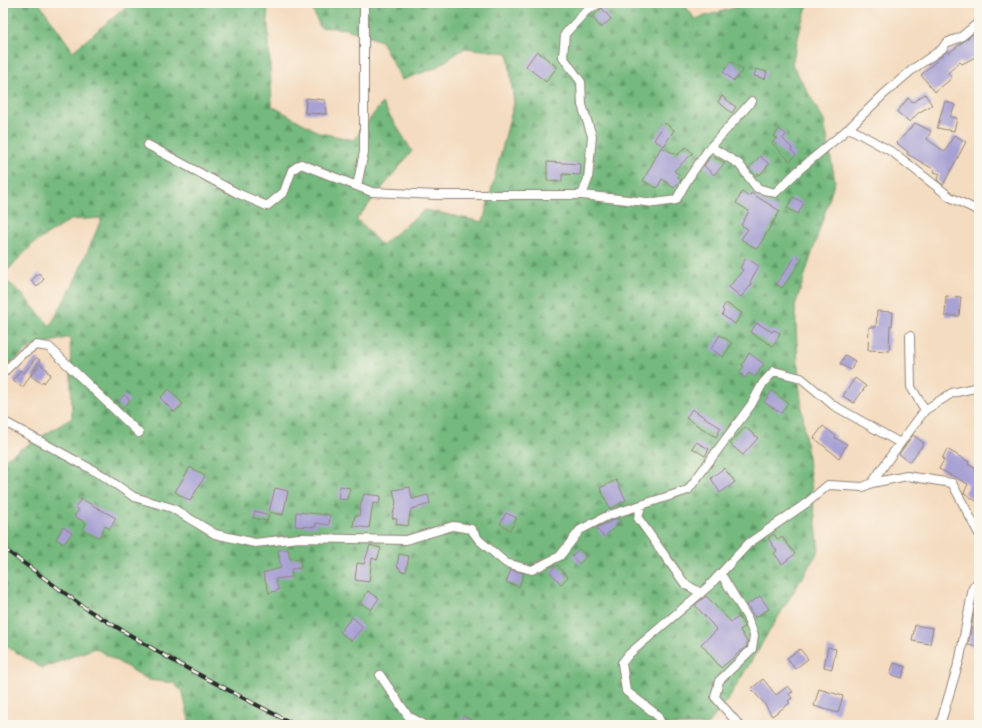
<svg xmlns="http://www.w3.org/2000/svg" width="982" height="728" font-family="Mynerve,sans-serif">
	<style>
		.forest { fill: url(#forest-firs); stroke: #507254 }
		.building { fill: #a8a1d4 }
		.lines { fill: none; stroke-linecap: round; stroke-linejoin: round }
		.minor-casing { stroke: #908476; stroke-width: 10 }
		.minor { stroke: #fff; stroke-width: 8 }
		.rail-casing { stroke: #2b2b2b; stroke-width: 4 }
		.rail { stroke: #fbf7ec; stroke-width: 2.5; stroke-dasharray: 8; stroke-linecap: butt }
	</style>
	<defs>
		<pattern id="forest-firs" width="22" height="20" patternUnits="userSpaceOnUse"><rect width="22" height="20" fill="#74b97e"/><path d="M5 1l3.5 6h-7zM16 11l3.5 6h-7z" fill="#5f9767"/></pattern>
	</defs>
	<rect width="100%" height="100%" fill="#fbf7ec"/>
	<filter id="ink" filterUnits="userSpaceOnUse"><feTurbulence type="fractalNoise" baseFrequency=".025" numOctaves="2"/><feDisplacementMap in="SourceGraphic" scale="8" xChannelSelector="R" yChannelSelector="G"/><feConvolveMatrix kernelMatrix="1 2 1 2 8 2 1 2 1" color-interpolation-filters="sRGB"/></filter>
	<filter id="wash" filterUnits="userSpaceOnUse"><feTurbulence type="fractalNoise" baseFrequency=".012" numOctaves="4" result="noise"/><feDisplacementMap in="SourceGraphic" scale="16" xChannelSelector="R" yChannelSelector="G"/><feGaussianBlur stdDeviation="0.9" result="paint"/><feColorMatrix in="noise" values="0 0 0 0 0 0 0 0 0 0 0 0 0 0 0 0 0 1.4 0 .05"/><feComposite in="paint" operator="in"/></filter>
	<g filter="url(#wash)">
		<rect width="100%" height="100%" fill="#f4dcc0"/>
		<!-- forest -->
		<path class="forest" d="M3,3H39L73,51L131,3H267L272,106L320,133L354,140L382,103L412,151L357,219L381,245L425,210L483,222L514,103L508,53L465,48L435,68L402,80L381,41L347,29L320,27L310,3H683L695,19L751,3H809L802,21L792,64L824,121L835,181L795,306L799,383L819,550L725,704L707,725H190L183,693L174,683L149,680L95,648L42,668L3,644V460L72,418L70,337L31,347L3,370V278L21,293L50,326L72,287L102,218L70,220L33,244L3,275Z"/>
		<g id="blocks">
			<!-- building -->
			<path class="building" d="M602,8L611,19L601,28L592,17Z
				M979,29V55L962,64L960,62L948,73L952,78L935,92L921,75L947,51L949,53Z
				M537,51L557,67L546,82L526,66Z
				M731,61L743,70L734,81L723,72Z
				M756,69L767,72L765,79L754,76Z
				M925,94L932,105L918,113L910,122L897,112L908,98L913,102Z
				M722,96L736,107L732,113L718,102Z
				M306,98L325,100L326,114L305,113Z
				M945,101L955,105L950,117L957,118L954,131L937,128Z
				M665,123L674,130L664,146L654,140Z
				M915,123L931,131L927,139L945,152L954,135L966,142L943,185L937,180L940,174L934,172L935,170L907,154L908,152L897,143Z
				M779,129L786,134L783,139L792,148L791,150L796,155L790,161L772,143L777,138L774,137Z
				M661,147L677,155L686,147L693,153L674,171L680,175L678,177L681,180L674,188L662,179L657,188L643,181Z
				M711,155L725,163L714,175L704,166Z
				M760,156L769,164L760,175L758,173L756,176L749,168Z
				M547,162L581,164L580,175L562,174V182L547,181Z
				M742,192L749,197L751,193L780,211L757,249L741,239L748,229L741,225L749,211L736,203Z
				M793,197L804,203L798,214L787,208Z
				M796,256L802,260L782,288L776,284Z
				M746,258L759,266L750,282L752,284L741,297L729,287L743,270L740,268Z
				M39,273L44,279L37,287L31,281Z
				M946,296L961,297L959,316H945Z
				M726,303L742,313L735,324L722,315L724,311L722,309Z
				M877,311L893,312L892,326L890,325L889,351L868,350L869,327H876Z
				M757,323L772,332L774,330L780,333L773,346L750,332Z
				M720,335L732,343L723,357L711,349Z
				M749,353L764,364L755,377L749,373L745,378L739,373L744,366L742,365Z
				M845,355L855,361L851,370L840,364Z
				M36,358L40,360L23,387L13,381L20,370L24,373Z
				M40,364L48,370L47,372L51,374L44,383L43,381L41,383L31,376Z
				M855,378L866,386L854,403L843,396Z
				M169,389L183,404L174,412L160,398Z
				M772,391L788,403L781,413L764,402Z
				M124,395L130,400L122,409L117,403Z
				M692,409L721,428L716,437L686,418Z
				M823,426L836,436L835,438L847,444L839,458L814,438Z
				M745,427L758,438L743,455L730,444Z
				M913,435L924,443L910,462L899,454Z
				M696,442L709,449L705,456L692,448Z
				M947,449L969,462L968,464L979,471L977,476L979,477V503L964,493L968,484L939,469L944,460L942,459Z
				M190,467L205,476L190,501L175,492Z
				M724,468L735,482L720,493L711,478Z
				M616,480L626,500L610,509L600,488Z
				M340,486L350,488L347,500L338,499Z
				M410,487L412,499L428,495L430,504L411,509L408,526L396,524L397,519L392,518L396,503L393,490Z
				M275,488L288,491L283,515L269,512Z
				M364,494L381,496L379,504L373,503L369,528L353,526L355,515L359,516L361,501H362Z
				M81,499L116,518L110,529L105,526L99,537L83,530L86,523L74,516L79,510L75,507Z
				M255,511L269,515L267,521L253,518Z
				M296,512L330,515L329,525L316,523V527L295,526Z
				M506,513L517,518L510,530L500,524Z
				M618,518L621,522L604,537L596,528Z
				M63,527L72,533L64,544L56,539Z
				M774,534L778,540L782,537L795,554L782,564L774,553L777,551L768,538Z
				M370,545L381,548L377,560L372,558L369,582L355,580L357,563L364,564Z
				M288,549L290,559L300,558L301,568L291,569L292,577L275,579L279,590L269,593L263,573L281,568L278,550Z
				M579,549L587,556L579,564L572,556Z
				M399,554L409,556L406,572L400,571V568L397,567Z
				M557,565L568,577L561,584L550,572Z
				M511,570L524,573L519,587L506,582Z
				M368,591L379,598L371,610L360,603Z
				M706,596L731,622L739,617L745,627L740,630L747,642V646L721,668L701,644L717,630L695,605Z
				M760,596L769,609L755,618L747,605Z
				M977,599L979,600V647L968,645Z
				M352,617L363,627L351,641L340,632Z
				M915,625L933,628L930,644L912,641Z
				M828,647L836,649L832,669L824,667Z
				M800,649L808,659L795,669L787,658Z
				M894,663L906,667L902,678L890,674Z
				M763,679L776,695L788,686L793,692L789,694L792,698L788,701L790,703L772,716L764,703L751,689Z
				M819,689L843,696L838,713L814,706Z
				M463,716L482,725H459Z"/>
		</g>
	</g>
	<g filter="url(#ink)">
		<use href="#blocks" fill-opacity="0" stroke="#908476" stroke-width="1"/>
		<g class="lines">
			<!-- minor casing -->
			<g class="minor-casing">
				<path id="minor" d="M849,128L894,153L950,197L979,211
					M148,145L237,193L267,206L284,192L292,170L301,164L372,192L437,195H582L655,203L676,200L688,179L708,150L752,101
					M711,147L739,164L757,188L775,193L799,170L849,128L884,94L913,69L942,49L946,43L961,37L979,22
					M357,186L364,152V3
					M582,195L588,179L592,136L582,105L581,82L563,57L565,34L586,11L600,3
					M910,336L911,387L925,410
					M3,373L22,354L36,345L49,347L139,433
					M3,421L102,475L134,497L172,508L215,534L255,543L299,538L406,540L453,526L471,529L479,540L506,563L532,570L560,556L580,530L607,516L688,490L751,405L763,383L774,371L801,378L833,405L900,443
					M872,483L907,476L952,483L979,534
					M641,506L638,518L685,584L701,593
					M721,574L747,617L754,635L752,649L719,681L715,697L739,725
					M380,675L408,716L425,725
					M662,725L657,715L626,691L622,663L629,654L709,586L749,543L808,502L828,485L863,487L872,483L890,457L925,410L952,393L979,387
					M940,725L960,658L973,588L979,580"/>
			</g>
			<!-- minor -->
			<use href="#minor" class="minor"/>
			<!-- rail casing -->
			<g class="rail-casing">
				<path id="rail" d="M3,548L88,610L177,663L295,725"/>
			</g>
			<!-- rail -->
			<use href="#rail" class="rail"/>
		</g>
	</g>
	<!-- margin -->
	<rect width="982" height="728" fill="none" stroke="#fbf7ec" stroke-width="16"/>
</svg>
